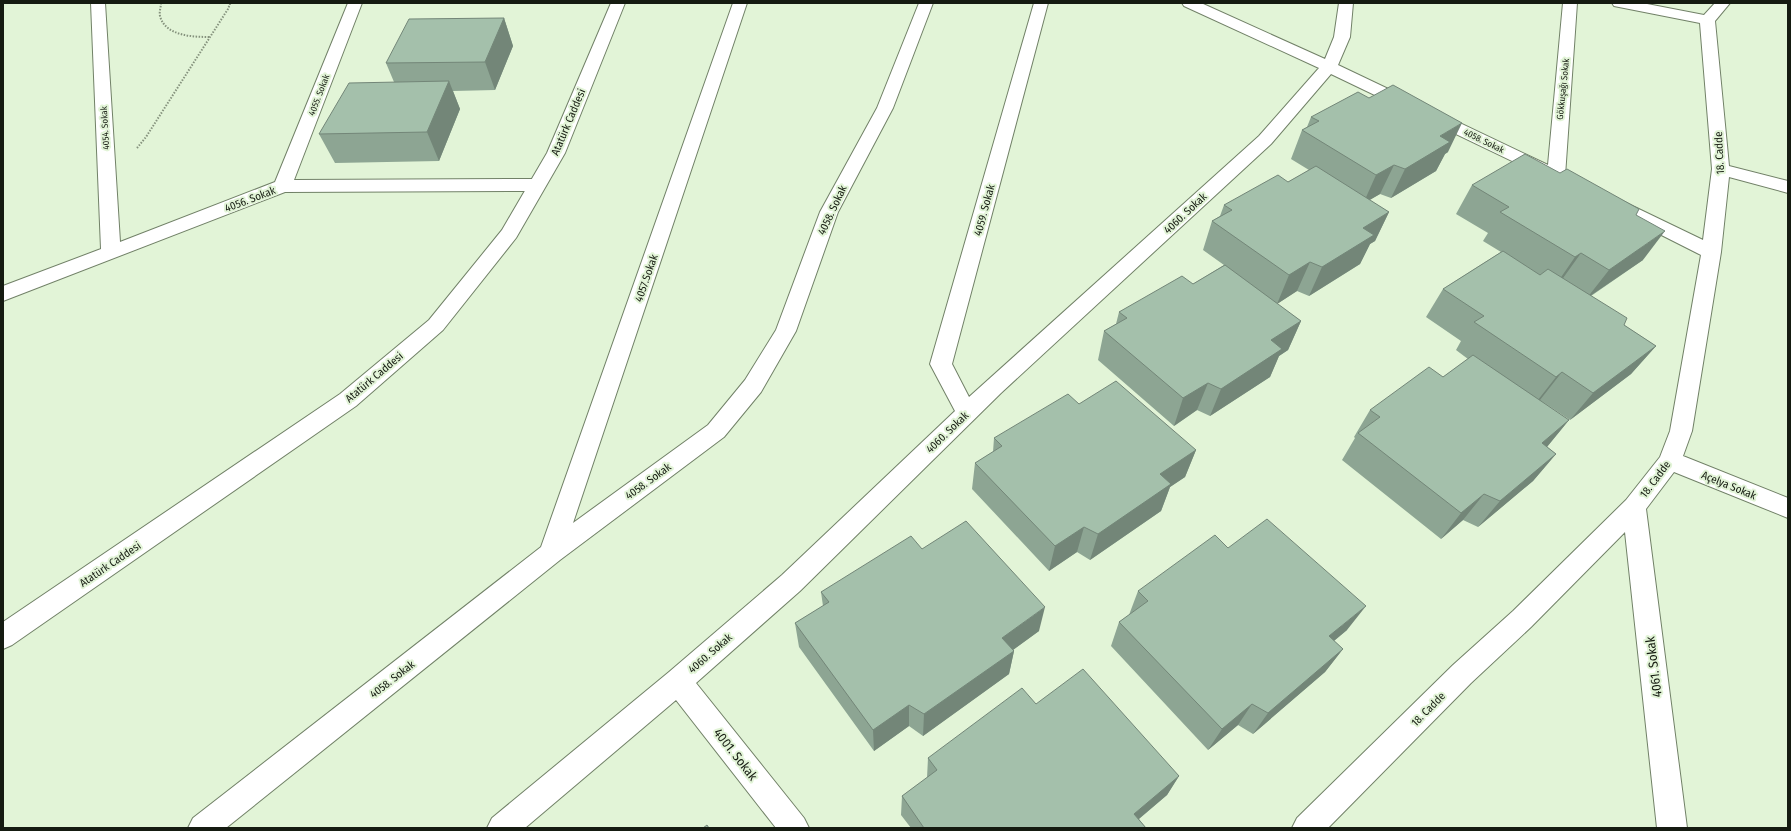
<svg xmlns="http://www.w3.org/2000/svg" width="1791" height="831" font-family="'Fira Sans Condensed',sans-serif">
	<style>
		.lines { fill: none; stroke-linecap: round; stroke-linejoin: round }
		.minor-casing { stroke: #718167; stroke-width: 2 }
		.tertiary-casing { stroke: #718167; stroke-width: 2 }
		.path { stroke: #85927d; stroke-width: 2; stroke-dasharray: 1.5 1.5; stroke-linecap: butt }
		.minor { fill: #fff; fill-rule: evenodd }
		.tertiary { fill: #fff; fill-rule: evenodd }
		.wall { fill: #8da593 }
		.shaded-wall { fill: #738678 }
		.building { fill: #a4c0ab; stroke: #738678 }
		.labels { text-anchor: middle; stroke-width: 4; stroke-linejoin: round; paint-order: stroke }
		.far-street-label { font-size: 9px; fill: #151b11; stroke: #e2f4d7 }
		.street-label { font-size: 11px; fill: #151b11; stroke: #e2f4d7 }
		.near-street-label { font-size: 13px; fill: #151b11; stroke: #e2f4d7 }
	</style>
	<rect width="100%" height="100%" fill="#e2f4d7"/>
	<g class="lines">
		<!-- minor casing -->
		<g class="minor-casing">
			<path id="minor" d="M91,3H105L120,242L275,182L348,3H362L294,180L537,179L543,181L546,185L543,189L537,191L285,192L3,301V286L101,249Z
				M733,3H747L573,523L708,425L745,380L776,330L820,212L877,108L919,3H933L893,108L838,212L796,331L761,392L724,437L560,560L226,828H188L193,818L541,547Z
				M1034,3H1048L952,364L969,397L1259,136L1319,68L1184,6L1182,3H1201L1325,59L1334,37L1339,3H1353L1350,37L1338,65L1548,165L1563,3H1577L1565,176L1562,180L1556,182L1550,180L1547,175L1539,174L1331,74L1271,144L1001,393L800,591L696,683L804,818L809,828H776L676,700L525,828H487L492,818L669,672L782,575L955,411L930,364Z
				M1612,3H1642L1704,15L1715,3H1730L1715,21L1729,166L1788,181V193L1729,177L1721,252L1692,431L1683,456L1788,498V518L1674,472L1646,509L1687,828H1657L1625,532L1531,627L1471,683L1328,828H1292L1297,818L1453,665L1513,611L1626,500L1660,457L1670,431L1701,255L1608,208L1605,204L1608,200L1614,198L1620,200L1703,240L1712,169L1700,23L1619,7L1614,6Z"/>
		</g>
		<!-- tertiary casing -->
		<g class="tertiary-casing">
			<path id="tertiary" d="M611,3H625L565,153L516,238L443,330L356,406L12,645L3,649V622L340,394L429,320L502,230L547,153Z"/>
		</g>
		<!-- path -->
		<path class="path" d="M161,3C161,7 159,12 160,16C165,36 193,37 210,37
			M137,148L146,137L228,9L230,4L228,3"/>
		<!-- minor -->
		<use href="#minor" class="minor"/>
		<!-- tertiary -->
		<use href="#tertiary" class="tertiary"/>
	</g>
	<!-- wall -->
	<path class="wall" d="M504,18L513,46L495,90L453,91L460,109L439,161L335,163L319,134L394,82L386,63Z
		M1311,117L1448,152L1445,154L1436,171L1391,198L1380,194L1369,200L1389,212L1375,241L1370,244L1360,264L1309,296L1297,291L1277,304L1301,321L1288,350L1279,356L1270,377L1210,416L1197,410L1174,426L1098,360L1104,331L1116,324L1119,312L1193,284L1224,265L1203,250L1212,221L1220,216L1224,205L1288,182L1309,170L1291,159L1302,130L1307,127Z
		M1560,173L1636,215L1643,260L1591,296L1624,325L1656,346L1631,374L1570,420L1540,400L1569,420L1547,447L1556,454L1533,481L1478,527L1463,520L1441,539L1342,460L1355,438L1354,437L1370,410L1443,377L1468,359L1456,350L1461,341L1426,317L1443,289L1501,252L1483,241L1488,233L1456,214L1472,185Z
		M1079,404L1196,450L1185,477L1170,487L1161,511L1090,560L1077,552L1049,571L972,489L975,463L993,452L994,438Z
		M1228,548L1347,630L1334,641L1343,649L1325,672L1253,734L1238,725L1208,750L1111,646L1119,622L1129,615L1138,591Z
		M922,549L1039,631L1013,650L1014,651L1009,674L923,736L909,726L874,751L799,647L795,623L823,606L821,592Z
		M1036,704L1179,776L1167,795L1139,819L1146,828H911L901,815L902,796L927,778L928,758Z"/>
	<!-- shaded-wall -->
	<path class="shaded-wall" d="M504,18L513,46L495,90L485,62Z
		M449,81L460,109L439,161L427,132Z
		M1462,123L1448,152L1445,154L1436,171L1391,198L1405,169L1440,136Z
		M1394,165L1380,194L1363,204L1376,175Z
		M1389,212L1375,241L1370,244L1360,264L1309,296L1322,267L1363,228Z
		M1665,231L1643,260L1587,298L1609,270Z
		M1581,253L1561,281L1555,286L1575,257Z
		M1310,262L1297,291L1277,304L1289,275Z
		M1301,321L1288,350L1279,356L1270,377L1210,416L1221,389L1271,340Z
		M1656,346L1631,374L1570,420L1593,393Z
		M1562,372L1540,400L1534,405L1556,377Z
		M1208,383L1197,410L1174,426L1183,398Z
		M1569,420L1546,448L1542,443Z
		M1196,450L1185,477L1170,487L1161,511L1090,560L1098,534L1160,474Z
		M1556,454L1533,481L1478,527L1500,501Z
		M1484,494L1463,520L1441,539L1461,513Z
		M1084,527L1077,552L1049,571L1055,546Z
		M1366,606L1347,630L1312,659L1329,636Z
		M1045,607L1039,631L998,661L1002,638Z
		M1343,649L1325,672L1253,734L1268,713Z
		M1014,651L1009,674L923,736L924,714Z
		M1252,704L1238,725L1208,750L1222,729Z
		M909,705V726L874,751L873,730Z
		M1179,776L1167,795L1128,828L1134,814Z"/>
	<!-- building -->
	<path class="building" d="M504,18L485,62L386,63L409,19Z
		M449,81L427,132L319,134L349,83Z
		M1393,85L1462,123L1440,136L1450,142L1405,169L1394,165L1376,175L1302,130L1319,121L1311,117L1358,92L1369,98Z
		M1525,154L1560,173L1567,169L1639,209L1636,215L1665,231L1609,270L1581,253L1575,257L1500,212L1509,207L1472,185Z
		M1316,166L1389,212L1363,228L1374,235L1322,267L1310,262L1289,275L1212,221L1232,210L1224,205L1278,175L1288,182Z
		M1503,251L1540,275L1548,269L1627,318L1624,325L1656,346L1593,393L1562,372L1556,377L1474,322L1484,316L1443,289Z
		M1225,265L1301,321L1271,340L1282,349L1221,389L1208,383L1183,398L1104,331L1127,318L1119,312L1182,276L1193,284Z
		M1473,355L1569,420L1542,443L1556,454L1500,501L1484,494L1461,513L1358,433L1380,417L1370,410L1429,367L1443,377Z
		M1116,381L1196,450L1160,474L1171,484L1098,534L1084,527L1055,546L975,463L1002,446L994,438L1068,394L1079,404Z
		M1267,519L1366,606L1329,636L1343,649L1268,713L1252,704L1222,729L1119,622L1148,601L1138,591L1215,535L1228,548Z
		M966,521L1045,607L1002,638L1014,651L924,714L909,705L873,730L795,623L829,602L821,592L911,536L922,549Z
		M1083,669L1179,776L1134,814L1146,828H924L902,796L937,770L928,758L1022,688L1036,704Z
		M707,825L709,828H703Z"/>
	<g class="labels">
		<!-- far-street labels -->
		<g class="far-street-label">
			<text transform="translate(1563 89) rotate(-84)" y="3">Gökkuşağı Sokak</text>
			<text transform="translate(319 95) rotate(-69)" y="3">4055. Sokak</text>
			<text transform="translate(105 128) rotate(-93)" y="3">4054. Sokak</text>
			<text transform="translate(1484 141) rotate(26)" y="3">4058. Sokak</text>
		</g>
		<!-- street labels -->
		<g class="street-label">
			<text transform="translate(568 122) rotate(-67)" y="4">Atatürk Caddesi</text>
			<text transform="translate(1719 153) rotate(-93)" y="4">18. Cadde</text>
			<text transform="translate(250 199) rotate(-21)" y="4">4056. Sokak</text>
			<text transform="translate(832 210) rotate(-65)" y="4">4058. Sokak</text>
			<text transform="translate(984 210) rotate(-75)" y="4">4059. Sokak</text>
			<text transform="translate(1185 213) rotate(-43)" y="4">4060. Sokak</text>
			<text transform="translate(646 278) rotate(-71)" y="4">4057.Sokak</text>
			<text transform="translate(374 377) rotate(-40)" y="4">Atatürk Caddesi</text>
			<text transform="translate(947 432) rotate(-44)" y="4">4060. Sokak</text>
			<text transform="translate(1655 479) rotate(-53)" y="4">18. Cadde</text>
			<text transform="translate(648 481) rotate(-36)" y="4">4058. Sokak</text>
			<text transform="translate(1729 485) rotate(22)" y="4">Açelya Sokak</text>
			<text transform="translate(110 564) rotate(-34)" y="4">Atatürk Caddesi</text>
			<text transform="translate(710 653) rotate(-41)" y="4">4060. Sokak</text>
			<text transform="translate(392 679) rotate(-38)" y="4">4058. Sokak</text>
			<text transform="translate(1428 709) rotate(-45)" y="4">18. Cadde</text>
		</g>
		<!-- near-street labels -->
		<g class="near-street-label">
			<text transform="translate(1653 667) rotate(-97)" y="5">4061. Sokak</text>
			<text transform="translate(736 754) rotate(52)" y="5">4001. Sokak</text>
		</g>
	</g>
	<!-- border -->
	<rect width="1791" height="831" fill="none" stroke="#151b11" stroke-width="8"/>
</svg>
